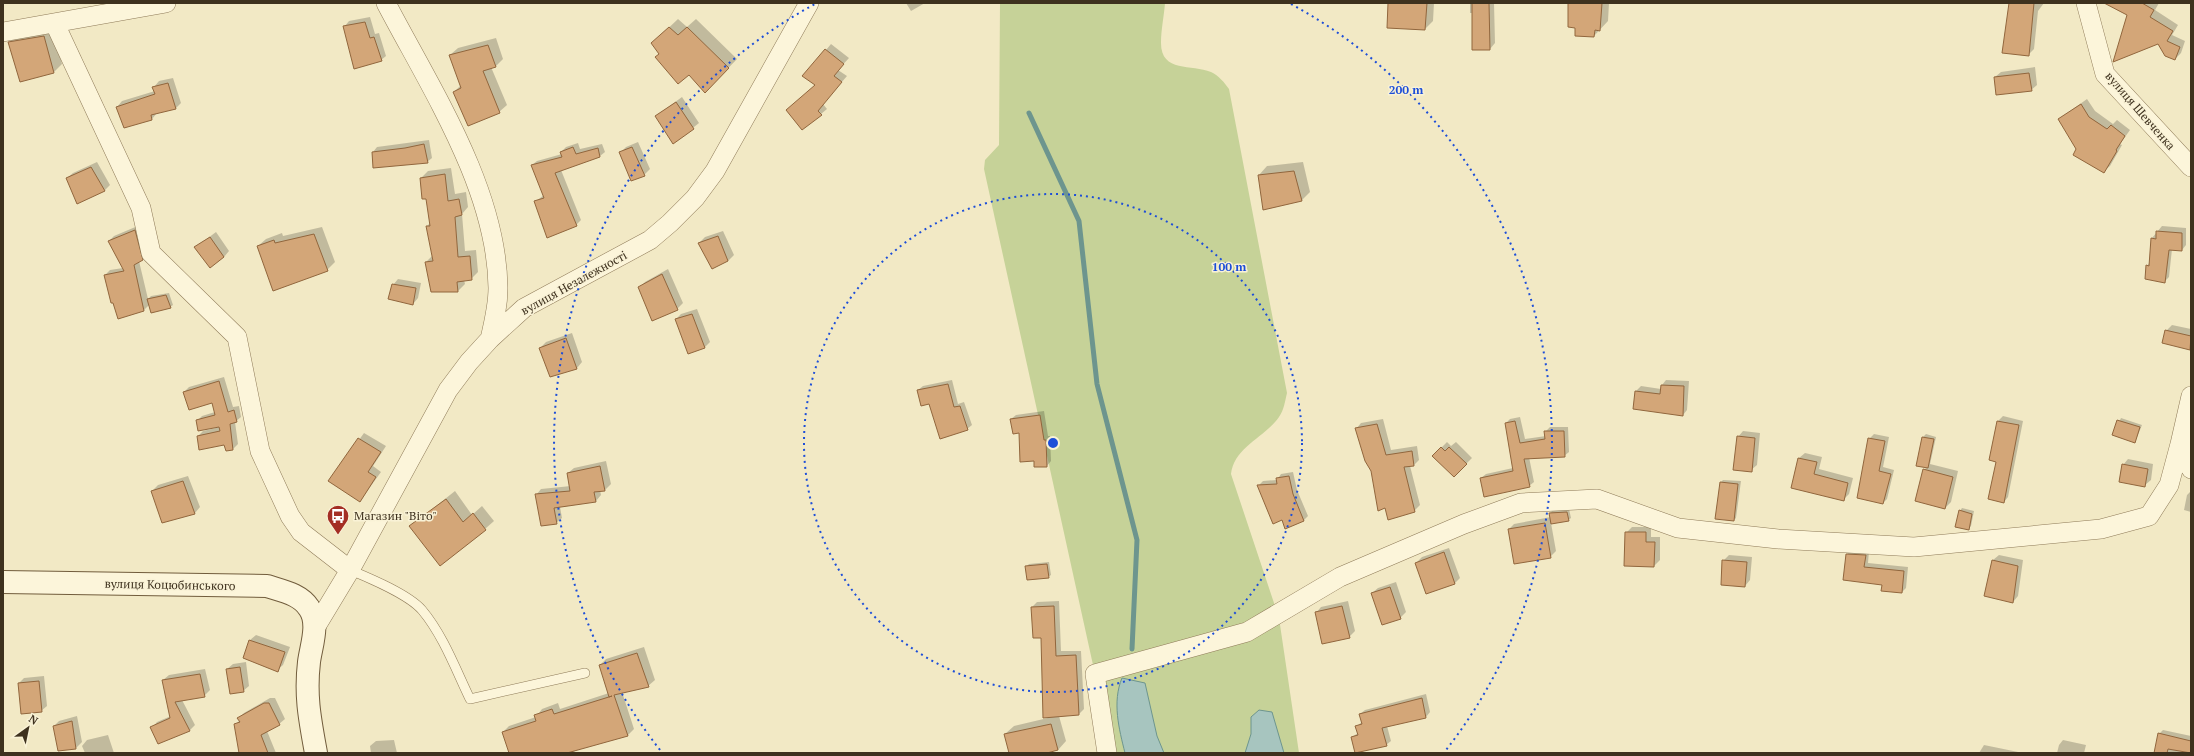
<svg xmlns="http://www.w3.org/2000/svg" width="2194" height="756" font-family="'PT Serif',serif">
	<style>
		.green { fill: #c6d298 }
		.water { fill: #a7c5bf; stroke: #6d958e }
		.shadow { fill: #0003 }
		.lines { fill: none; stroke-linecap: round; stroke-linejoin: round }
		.stream { stroke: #6d958e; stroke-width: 5 }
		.building { fill: #d3a678; stroke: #91663d }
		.lane-casing { stroke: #8f7b59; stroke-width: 10 }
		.street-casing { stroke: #8f7b59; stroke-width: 20 }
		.secondary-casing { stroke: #715c3c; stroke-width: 24 }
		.lane { stroke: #fcf5da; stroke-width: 9 }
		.street { stroke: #fcf5da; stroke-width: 19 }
		.secondary { stroke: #fcf5da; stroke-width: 22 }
		.ring { fill: none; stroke: #1d4ed8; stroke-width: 2; stroke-dasharray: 2 4 }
		.labels { text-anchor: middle; stroke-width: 3; stroke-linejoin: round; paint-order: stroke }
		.street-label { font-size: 12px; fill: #3e311e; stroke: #f9f2d6 }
		.poi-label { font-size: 12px; fill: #3e311e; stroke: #f9f2d6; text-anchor: start }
		.centre { fill: #1d4ed8; stroke: #f9f2d6; stroke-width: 2 }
		.ring-label { font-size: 12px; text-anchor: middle; font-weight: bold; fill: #1d4ed8; stroke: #f9f2d6; stroke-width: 3; stroke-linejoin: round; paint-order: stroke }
	</style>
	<rect width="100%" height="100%" fill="#f2e9c5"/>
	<!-- green -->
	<path class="green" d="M1000,3H1165C1164,16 1161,30 1161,43C1161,73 1192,64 1211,72C1219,76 1224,82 1229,89L1287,393C1285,401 1284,410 1279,417C1265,437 1234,447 1231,474L1279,618L1299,753H1107L1095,674L984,169L985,160L999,145Z"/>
	<!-- water -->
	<path class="water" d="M1122,678L1145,683L1157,736L1164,753H1125C1119,729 1112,702 1122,678Z
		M1259,710L1272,712L1284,753H1245L1251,734V717Z"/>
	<!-- shadow -->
	<path class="shadow" d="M906,3H925L911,11Z
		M1389,3H1434L1433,21L1425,29Z
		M1470,3H1494L1495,43L1490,49L1473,13H1470Z
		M1569,3H1609L1608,21L1594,36L1576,27Z
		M2010,3H2044L2038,11L2034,49L2029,54Z
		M2118,3H2159L2155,10L2178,25L2172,35L2185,41L2181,53L2175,59L2128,15Z
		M370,17L375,34L379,33L386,56L381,60L345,26L349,21Z
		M678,19L687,27L696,19L737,59L714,83L689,73L656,57L660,53L661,35Z
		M53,28L62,64L54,72L9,43L17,34Z
		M496,38L503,59L496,66L491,67L507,105L499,112L454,92L461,85L450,55L458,48Z
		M831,44L849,58L838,70L847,76L823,104L827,109L803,129L826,50Z
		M2035,67L2037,85L2031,90L1995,77L2001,72Z
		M173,78L181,103L176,108L157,113L152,119L124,127L117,107L122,101L155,91L154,87L159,81Z
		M682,97L699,123L674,143L656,116Z
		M2087,99L2095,111L2113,124L2117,120L2130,130L2120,144L2122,145L2110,166L2104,171L2078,149L2059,119Z
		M429,140L432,158L427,162L374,167L373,152L377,147Z
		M638,142L650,169L644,175L621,152L626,147Z
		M578,143L580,149L602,144L605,152L600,156L561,170L581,220L576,225L535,202L544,195L532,165L537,161L562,154L561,152L566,147Z
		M97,162L110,185L105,190L67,178L73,173Z
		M1303,162L1310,192L1302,200L1259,175L1267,166Z
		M451,168L455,194L466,192L468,207L462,214L465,251L476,250L478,272L471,279L464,280L465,284L458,291H432L426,262L433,255L427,226L430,223L427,198L421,178L428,171Z
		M140,225L148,254L139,261L148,299L151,296L169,293L173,305L170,307L150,304L144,310L105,275L110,270L123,268L109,241L114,236Z
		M2162,226L2186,228V245L2182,250L2172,249L2169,277L2164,282L2147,266L2150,262L2152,238Z
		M322,227L335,262L327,270L258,246L266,239L282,233L283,236Z
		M723,231L734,255L728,261L712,268L699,243L705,237Z
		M216,232L229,251L224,257L196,247Z
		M668,269L683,303L677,309L640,287L645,282Z
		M398,279L421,283L418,298L413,304L393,285Z
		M697,309L710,342L704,348L676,319L681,314Z
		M2172,325L2191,329V347L2189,349L2166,331Z
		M572,333L582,362L577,368L551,376L540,348L546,342Z
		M224,377L233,407L239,406L241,417L235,422L238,444L233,449L225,444L198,436L203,431L220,427L219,425L197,421L202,416L215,412L212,402L184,392L189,387Z
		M952,380L958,404L964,402L972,425L967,429L929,403L918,390L923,386Z
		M1666,380L1689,381L1687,410L1683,415L1634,408L1636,391L1641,386L1661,389L1662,385Z
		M1044,411L1048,436H1050L1051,461L1047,466L1035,460L1011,419L1016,415Z
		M2003,416L2023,421L2008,497L2004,502L1997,461L1990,459L1998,421Z
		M1520,417L1525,439L1546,436L1545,432L1550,427H1568L1569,452L1564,456L1529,457L1534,482L1529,486L1481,478L1486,474L1513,468L1506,423L1510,419Z
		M2121,418L2142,425L2135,442L2113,435Z
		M1383,419L1391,450L1417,446L1419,460L1414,465L1410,466L1420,505L1414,511L1386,507L1356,429L1361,423Z
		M1743,431L1760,433L1757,465L1751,470L1738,437Z
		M364,433L386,446L373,466L381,472L360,501L329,481Z
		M1874,434L1889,437L1883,467L1894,470L1887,499L1883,503L1869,439Z
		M1926,434L1936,437L1930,464L1958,471L1951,502L1945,508L1924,470L1927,467L1917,465L1923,437Z
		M1447,442L1451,446L1456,442L1472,458L1454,476L1433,456Z
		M1805,453L1822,457L1819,469L1853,478L1849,494L1843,500L1792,487L1799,458Z
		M2128,459L2153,464L2151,480L2145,485L2123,465Z
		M606,461L611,484L605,490H600L601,495L596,501L560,507L562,518L556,523L536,495L541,489L571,486L568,473L574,468Z
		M1293,472L1297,490L1308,516L1303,521L1282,519L1258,486L1263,481L1277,480L1281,474Z
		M188,476L200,507L195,513L163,522L152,491L158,485Z
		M1723,480L1741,481L1736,518L1734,520L1721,482Z
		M455,491L472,515L482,506L494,521L485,529L411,526Z
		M2190,492H2191V512L2184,510L2187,495Z
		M1962,508L1974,511L1971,526L1968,529L1960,511Z
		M1569,509L1571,518L1568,520L1551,523L1556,551L1550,557L1509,529L1514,524L1551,517L1550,513L1553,510Z
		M1632,527H1651V537H1660V560L1654,566L1626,533Z
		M1449,548L1460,578L1454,584L1416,563L1422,557Z
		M1851,550L1869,551L1868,563L1908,567L1906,588L1902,592L1883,584L1847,554Z
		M1729,555L1752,557L1750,580L1745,586L1723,561Z
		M1999,555L2023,560L2018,596L2013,602L1993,560Z
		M1049,562L1051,575L1048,577L1026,567L1029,564Z
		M1396,582L1406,612L1400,618L1372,593L1378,588Z
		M1059,601L1061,651H1081L1084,709L1079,714L1059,716L1066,741L1058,750L1043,753H1010L1005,734L1014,726L1052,717L1042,637L1032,607L1037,602Z
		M1348,601L1355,631L1349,637L1316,613L1321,607Z
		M256,635L290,647L283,665L277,670L244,657L250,640Z
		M644,647L655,680L648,686L622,692L634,729L628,735L574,750L575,753H510L503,732L509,726L536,717L542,709L558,703L560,709L609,693L600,665L606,659Z
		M246,662L249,686L243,691L227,669L233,664Z
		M205,669L210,690L204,696L182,700L195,725L190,730L152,728L157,722L171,716L163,680L169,675Z
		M44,676L47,706L41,711L19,683L24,678Z
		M1426,694L1430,712L1426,717L1387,726L1391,741L1386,745L1356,753L1352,737L1358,733L1357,726L1362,722L1360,714L1365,710Z
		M270,698H275L285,719L279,724L267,731L276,753H240L236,724L240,720L239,718L244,713Z
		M77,716L82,742L76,748L59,749L54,726L59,721Z
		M2163,730L2191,736V753H2157L2159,734Z
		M108,735L114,753H85L82,746L87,740Z
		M394,740L397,753H371L370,746L376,741Z
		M2063,740L2086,745L2084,753H2057L2059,745Z
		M1984,745L2023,753H1979Z"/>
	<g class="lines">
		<!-- stream -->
		<path class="stream" d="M1029,113L1079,221L1097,384L1137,540L1132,649"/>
	</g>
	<!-- building -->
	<path class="building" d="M1388,3H1427L1425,30L1387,28Z
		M1472,3H1489L1490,50H1472Z
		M1568,3H1602L1600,31L1595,30L1594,37L1575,36V28L1568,27Z
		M2009,3H2034L2029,56L2002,53Z
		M2104,3H2142L2154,10L2150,17L2173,31L2167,41L2180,47L2175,60L2165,56L2158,44L2113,62L2127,15Z
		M365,22L370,38L374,37L382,61L354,69L343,26Z
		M669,27L678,35L687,27L729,68L705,93L689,75L678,84L655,57L659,54L651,43Z
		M44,36L54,73L20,82L8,42Z
		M488,45L496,67L483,71L500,113L468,126L453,92L461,88L449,55Z
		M825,49L844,64L834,76L842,82L818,111L822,115L802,130L786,110L815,85L802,76Z
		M2029,73L2032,91L1996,95L1994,77Z
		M168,83L176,109L151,115L152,120L124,128L116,107L155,94L152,87Z
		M676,102L694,129L673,144L655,116Z
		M2081,104L2089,117L2107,129L2111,125L2125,136L2116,150L2117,151L2104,173L2073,155L2076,149L2058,119Z
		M424,144L428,163L373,168L372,152L405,148Z
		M573,147L576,154L598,148L600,157L555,173L577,226L547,238L534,201L544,198L531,165L562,157L560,152Z
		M632,147L645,176L631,181L619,152Z
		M91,167L105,191L77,204L66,178Z
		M1294,171L1302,201L1263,210L1258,175Z
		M445,174L448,201L459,199L462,215L455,217L458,257L470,256L472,280L457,282L458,292H431L425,262L433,261L426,226H430L426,199H422L420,178Z
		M135,230L143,260L134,265L144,311L118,319L113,303H111L104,275L124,271L108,241Z
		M2156,231L2182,233V251L2169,250L2165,283L2145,279L2146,265L2149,266L2151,238L2156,239Z
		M314,234L328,271L273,291L257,246L274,240L275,243Z
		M718,236L728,261L712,269L698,243Z
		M210,237L224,257L210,268L194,247Z
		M662,274L678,310L652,321L638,287Z
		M392,284L416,288L413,305L388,299Z
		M166,295L171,308L151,313L147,299Z
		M692,314L705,348L688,354L675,319Z
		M2165,330L2191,336L2190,350L2162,343Z
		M566,338L577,369L550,377L539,348Z
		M219,381L228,412L234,410L237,422L230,424L233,450L226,451L224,445L199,450L197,436L220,431L219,427L198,431L196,420L215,415L212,403L189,410L183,392Z
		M948,384L954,407L960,406L968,430L940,439L929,404L921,406L917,390Z
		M1661,385L1684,386L1683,416L1633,409L1635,391L1660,394Z
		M1040,415L1044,440H1046L1047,467H1034V461L1020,462L1019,433L1013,434L1010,419Z
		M2117,420L2140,427L2135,443L2112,435Z
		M1515,421L1520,443L1545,439L1544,431H1564L1565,457L1524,459L1530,487L1484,497L1480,478L1513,471L1505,423Z
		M1997,421L2019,425L2004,503L1988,499L1996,462L1989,460Z
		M1377,424L1386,455L1412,451L1414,466L1404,467L1415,512L1388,520L1385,508L1378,511L1371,471L1365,461L1355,428Z
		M1737,436L1755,438L1752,472L1733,470Z
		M1922,437L1934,439L1928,468L1916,466Z
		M358,438L381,452L368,472L376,477L360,502L328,481Z
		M1868,438L1885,441L1879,471L1891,474L1883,504L1857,498Z
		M1441,447L1445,451L1449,447L1467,464L1454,477L1432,456Z
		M1798,458L1817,462L1814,474L1848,483L1844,501L1791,488Z
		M2122,464L2148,469L2145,487L2119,482Z
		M600,466L605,491L594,492L596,502L554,508L557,524L541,526L535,494L570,491L567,473Z
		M1923,469L1953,477L1945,509L1915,501Z
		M1289,476L1293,494L1304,521L1285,529L1282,520L1273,524L1257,485L1277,484L1276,478Z
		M183,481L195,514L162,523L151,491Z
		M1720,482L1738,484L1734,521L1715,519Z
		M446,499L463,522L473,513L486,530L440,566L409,526Z
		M1959,510L1972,514L1969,530L1955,527Z
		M1567,512L1569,521L1551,524L1549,513Z
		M1545,523L1551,558L1514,564L1508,529Z
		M1625,532H1646V542H1655L1654,567L1624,566Z
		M1444,552L1455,584L1426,594L1415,563Z
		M1846,554L1866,555L1864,567L1904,571L1902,593L1881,591L1882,585L1843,580Z
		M1722,560L1747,562L1745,587L1721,585Z
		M1992,560L2018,566L2013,603L1984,596Z
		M1047,564L1049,578L1027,580L1025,566Z
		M1390,587L1401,619L1382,625L1371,593Z
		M1054,606L1056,656L1076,655L1079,715L1043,718L1041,638H1033L1031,607Z
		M1342,606L1350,638L1322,644L1315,612Z
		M249,640L285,652L278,672L243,658Z
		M637,653L649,687L614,695L628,736L567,753H509L502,732L536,721L534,715L552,709L554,714L612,696L609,697L599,665Z
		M240,667L244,692L230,694L226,669Z
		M200,674L205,697L175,702L190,731L158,744L150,727L170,718L162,680Z
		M39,681L42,712L21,714L18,683Z
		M1422,698L1426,718L1382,728L1387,746L1355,753L1351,737L1358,735L1355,726L1362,724L1359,714Z
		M264,703H269L280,725L261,735L268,753H239L234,724L240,722L237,718Z
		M72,721L76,749L58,751L53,726Z
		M1051,724L1058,750L1047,753H1009L1004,734Z
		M2158,733L2191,741V753L2168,749L2167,753H2154Z"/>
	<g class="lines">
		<!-- lane casing -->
		<g class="lane-casing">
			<path id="lane" d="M350,570C369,578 408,594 422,610C443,635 456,670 470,699L585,673"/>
		</g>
		<!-- street casing -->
		<g class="street-casing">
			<path id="street" d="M386,3C431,89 497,189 498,288C498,306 494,322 490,339
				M2086,3L2105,74L2191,167
				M55,24L141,208L151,253L237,337L260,451L290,516L301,532L350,570
				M3,32L166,3
				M2191,396L2180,444L2191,469
				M315,628L350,570L448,390L469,362L490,339L524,308L650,240L670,223L695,198L715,171L809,3
				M1107,753L1095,674L1247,632L1340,577L1464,524L1521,503L1597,499L1678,528L1778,539L1914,547L2101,529L2149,516L2169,485L2180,444"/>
		</g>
		<!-- secondary casing -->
		<g class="secondary-casing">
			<path id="secondary" d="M3,582L267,586C282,591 300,594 309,608C320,623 311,646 309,662C305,696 310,720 316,753"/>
		</g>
		<!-- lane -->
		<use href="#lane" class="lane"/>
		<!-- street -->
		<use href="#street" class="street"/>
		<!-- secondary -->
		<use href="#secondary" class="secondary"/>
	</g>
	<!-- distance rings -->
	<g class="ring">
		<circle cx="1053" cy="443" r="249"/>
		<path d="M660 750A499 499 0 0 1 815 4M1291 4A499 499 0 0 1 1446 750"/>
	</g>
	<!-- icons -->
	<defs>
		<g id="bus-pin" transform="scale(1.15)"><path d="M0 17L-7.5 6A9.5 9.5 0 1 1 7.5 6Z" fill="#a42e24" stroke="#f9f2d6"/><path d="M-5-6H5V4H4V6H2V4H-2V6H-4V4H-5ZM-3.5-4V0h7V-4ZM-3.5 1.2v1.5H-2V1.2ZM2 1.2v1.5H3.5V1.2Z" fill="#fff"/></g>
	</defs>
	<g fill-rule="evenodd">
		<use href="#bus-pin" x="338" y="516"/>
	</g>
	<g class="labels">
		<!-- street labels -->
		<g class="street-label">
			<text transform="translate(2140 111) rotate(49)" y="4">вулиця Шевченка</text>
			<text transform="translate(574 283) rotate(-29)" y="4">вулиця Незалежності</text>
			<text transform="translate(170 585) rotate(1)" y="4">вулиця Коцюбинського</text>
		</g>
		<!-- poi labels -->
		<g class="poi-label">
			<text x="354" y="520">Магазин "Віто"</text>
		</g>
	</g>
	<circle cx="1053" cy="443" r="6" class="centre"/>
	<g class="ring-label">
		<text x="1406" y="94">200 m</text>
		<text x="1229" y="271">100 m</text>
	</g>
	<!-- border -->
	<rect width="2194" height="756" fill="none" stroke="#3e311e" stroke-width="8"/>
	<!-- north arrow -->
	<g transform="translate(28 728) rotate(33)" stroke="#f9f2d6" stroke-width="3" paint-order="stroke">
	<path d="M0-3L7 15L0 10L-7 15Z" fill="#3e311e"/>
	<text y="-6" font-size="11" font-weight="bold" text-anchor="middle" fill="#3e311e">N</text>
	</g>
</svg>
